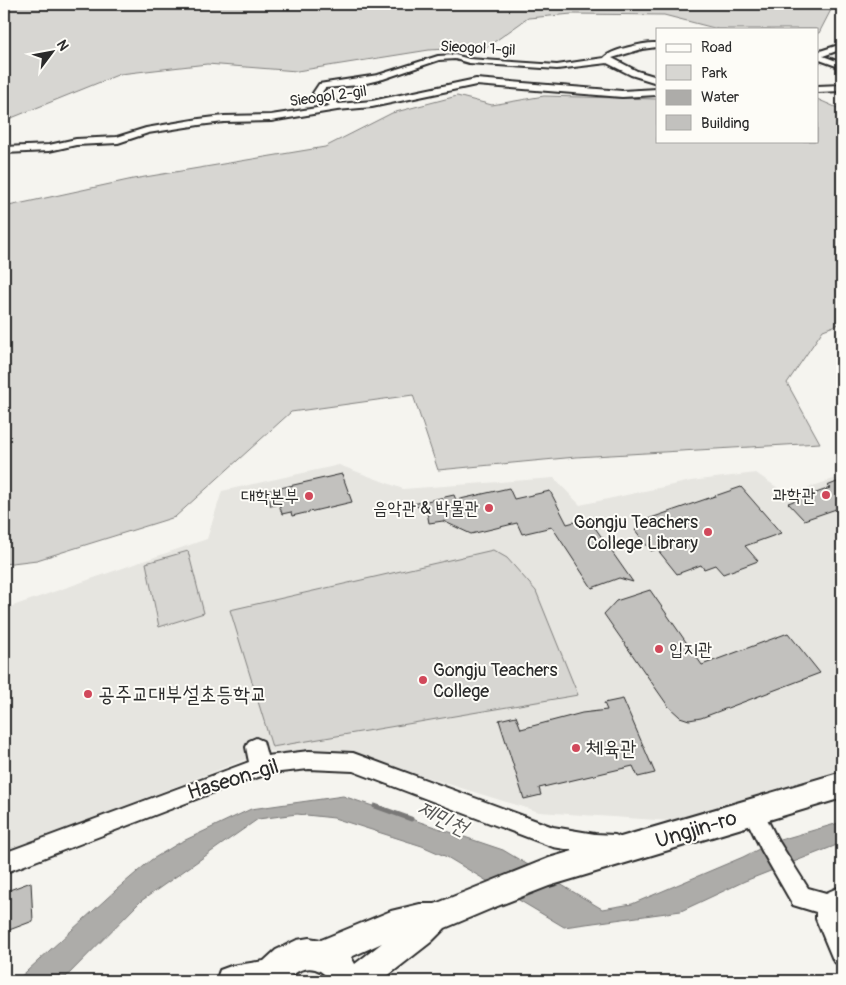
<svg xmlns="http://www.w3.org/2000/svg" width="846" height="985" font-family="Pangolin,'Poor Story',sans-serif">
	<style>
		.built { fill: #e6e5e0 }
		.green { fill: #d7d6d2; stroke: #81807e }
		.water { fill: #adaca9; stroke: #797877 }
		.lines { fill: none; stroke-linecap: round; stroke-linejoin: round }
		.stream { stroke: #797877; stroke-width: 5 }
		.building { fill: #c2c1be; stroke: #2b2b2b }
		.minor-casing { stroke: #2b2b2b; stroke-width: 4 }
		.major-casing { stroke: #2b2b2b; stroke-width: 4 }
		.minor { fill: #fdfcf7; fill-rule: evenodd }
		.major { fill: #fdfcf7; fill-rule: evenodd }
		.poi-dot { fill: #d1495b; stroke: #fdfcf7; stroke-width: 2 }
		.labels { text-anchor: middle; stroke-width: 4; stroke-linejoin: round; paint-order: stroke }
		.far-street-label { font-size: 15px; fill: #2b2b2b; stroke: #fdfcf7 }
		.poi-label { font-size: 18px; fill: #2b2b2b; stroke: #fdfcf7; text-anchor: end }
		.near-poi-label { font-size: 21px; fill: #2b2b2b; stroke: #fdfcf7; text-anchor: start }
		.near-street-label { font-size: 21px; fill: #2b2b2b; stroke: #fdfcf7 }
		.near-water-label { font-size: 22px; font-style: italic; fill: #585857; stroke: #fdfcf7 }
	</style>
	<rect width="100%" height="100%" fill="#f5f4ef"/>
	<filter id="ink" filterUnits="userSpaceOnUse"><feTurbulence type="fractalNoise" baseFrequency=".02" numOctaves="2"/><feDisplacementMap in="SourceGraphic" scale="10" xChannelSelector="R" yChannelSelector="G"/><feConvolveMatrix kernelMatrix="1 2 1 2 8 2 1 2 1" color-interpolation-filters="sRGB"/></filter>
	<g filter="url(#ink)">
		<!-- built -->
		<path class="built" d="M339,465L403,489L554,478L580,505L691,481L756,473L788,495L842,476V769L671,821L539,812L361,757L267,751L4,853V609L207,539L222,491Z"/>
		<!-- green -->
		<path class="green" d="M4,4H834L819,33H817V29H718L664,15L572,14L528,18L487,47L429,50L297,71L207,64L120,74L4,121Z
			M457,96L492,105L544,96L657,99V141H817V99L842,110V323L823,330L787,383L820,443L576,457L438,470L413,395L291,412L175,517L37,560L4,564V207L133,179L325,147L392,113Z
			M493,550L507,558L536,591L578,695L272,747L230,610Z
			M188,551L204,613L159,627L146,563Z"/>
		<!-- water -->
		<path class="water" d="M343,796L503,850L602,909L632,904L743,857L773,842L842,822V843L745,881L681,911L564,927L447,857L422,846L334,818L297,814L258,819L141,901L62,981H16L116,890L151,860L179,843L251,809Z"/>
		<g class="lines">
			<!-- stream -->
			<path class="stream" d="M375,806L411,819"/>
		</g>
		<!-- building -->
		<path class="building" d="M342,474L352,502L292,516L291,512L282,514L279,504L271,506L267,491Z
			M842,480V507L804,520L788,503L830,488L827,486Z
			M741,487L781,533L745,546L758,561L723,574L715,565L704,569L701,565L677,574L657,549L651,551L635,530L648,519Z
			M509,488L514,499L550,491L567,524L582,520L585,524L591,522L633,582L619,578L592,588L552,527L522,534L517,523L471,534L443,521L429,523L427,512L413,504L454,495L456,500Z
			M650,590L702,665L788,633L820,673L701,718L689,720L680,717L668,706L604,614L616,601Z
			M623,699L655,773L638,777L633,766L539,788L541,795L524,799L499,720L516,716L521,729L582,713L607,710L604,703Z
			M31,882L33,921L4,932V892Z"/>
		<g class="lines">
			<!-- minor casing -->
			<g class="minor-casing">
				<path id="minor" d="M657,43V47L642,49L612,58L637,71L657,77V83L631,75L607,63L557,69L469,63L455,59L439,60L383,79L358,85L325,88L322,92L339,104L372,101L476,79L622,91L657,89V95L622,97L476,85L372,107L337,110L271,121L224,122L199,125L148,133L118,143L76,145L49,151L4,153V147L49,145L76,139L117,137L146,128L199,119L224,116L271,115L330,106L313,93L319,84L378,75L438,56L455,55L469,59L557,65L604,58C609,50 646,42 657,43Z
					M842,44V49L823,56L842,63V68L817,59V52Z
					M842,85V91L817,92V86Z
					M256,738L263,741L267,756L309,751L353,753L553,827L595,834L615,835L622,838L625,845L622,852L615,855L595,854L553,847L353,771L309,769L271,773L230,786L4,873V853L249,762L246,747L249,741Z
					M753,802L760,805L776,837L808,888L826,893L842,886V908L837,910L838,919L842,929V965L834,962L816,919V912L793,905L762,851L743,812L746,805Z"/>
			</g>
			<!-- major casing -->
			<g class="major-casing">
				<path id="major" d="M842,772V798L549,886L490,909L445,928L431,942L381,981H331C317,963 301,965 286,981H216L220,970L231,966L264,961L276,950L297,940L309,938L321,940L391,911L420,904H435L549,858ZM382,943L355,964L351,957Z"/>
			</g>
			<!-- minor -->
			<use href="#minor" class="minor"/>
			<!-- major -->
			<use href="#major" class="major"/>
		</g>
	</g>
	<!-- markers -->
	<g class="poi-dot">
		<circle cx="826" cy="495" r="5"/>
		<circle cx="309" cy="496" r="5"/>
		<circle cx="489" cy="508" r="5"/>
		<circle cx="708" cy="532" r="5"/>
		<circle cx="659" cy="649" r="5"/>
		<circle cx="423" cy="680" r="5"/>
		<circle cx="88" cy="694" r="5"/>
		<circle cx="576" cy="748" r="5"/>
	</g>
	<g class="labels">
		<!-- far-street labels -->
		<g class="far-street-label">
			<text transform="translate(478 48) rotate(3)" y="5">Sieogol 1-gil</text>
			<text transform="translate(328 96) rotate(-8)" y="5">Sieogol 2-gil</text>
		</g>
		<!-- poi labels -->
		<g class="poi-label">
			<text x="816" y="501">과학관</text>
			<text x="299" y="502">대학본부</text>
			<text x="479" y="514">음악관 &amp; 박물관</text>
			<text x="698" y="528">Gongju Teachers<tspan x="698" dy="21">College Library</tspan></text>
			<text x="669" y="655" text-anchor="start">입지관</text>
			<text x="433" y="676" text-anchor="start">Gongju Teachers<tspan x="433" dy="21">College</tspan></text>
		</g>
		<!-- near-poi labels -->
		<g class="near-poi-label">
			<text x="98" y="701">공주교대부설초등학교</text>
			<text x="586" y="755">체육관</text>
		</g>
		<!-- near-street labels -->
		<g class="near-street-label">
			<text transform="translate(233 779) rotate(-17)" y="7">Haseon-gil</text>
			<text transform="translate(696 829) rotate(-17)" y="7">Ungjin-ro</text>
		</g>
		<!-- near-water labels -->
		<g class="near-water-label">
			<text transform="translate(443 817) rotate(26)" y="8">제민천</text>
		</g>
	</g>
	<!-- margin -->
	<rect width="846" height="985" fill="none" stroke="#fdfcf7" stroke-width="20"/>
	<rect x="10" y="10" width="826" height="965" fill="none" stroke="#2b2b2b" stroke-width="2" filter="url(#ink)"/>
	<!-- legend -->
	<rect x="656" y="28" width="162" height="115" fill="#fdfcf7" stroke="#a9a8a5"/>
	<rect x="666" y="44" width="25" height="8" fill="#fdfcf7" stroke="#a9a8a5"/>
	<text x="701" y="52" font-size="15" fill="#2b2b2b">Road</text>
	<rect x="666" y="65" width="25" height="15" fill="#d7d6d2" stroke="#a9a8a5"/>
	<text x="701" y="78" font-size="15" fill="#2b2b2b">Park</text>
	<rect x="666" y="90" width="25" height="15" fill="#adaca9" stroke="#a9a8a5"/>
	<text x="701" y="102" font-size="15" fill="#2b2b2b">Water</text>
	<rect x="666" y="115" width="25" height="15" fill="#c2c1be" stroke="#a9a8a5"/>
	<text x="701" y="128" font-size="15" fill="#2b2b2b">Building</text>
	<!-- north arrow -->
	<g transform="translate(52 52) rotate(58)" stroke="#fdfcf7" stroke-width="4" paint-order="stroke">
	<path d="M0-4L9 19L0 12L-9 19Z" fill="#2b2b2b"/>
	<text y="-8" font-size="14" font-weight="bold" text-anchor="middle" fill="#2b2b2b">N</text>
	</g>
</svg>
